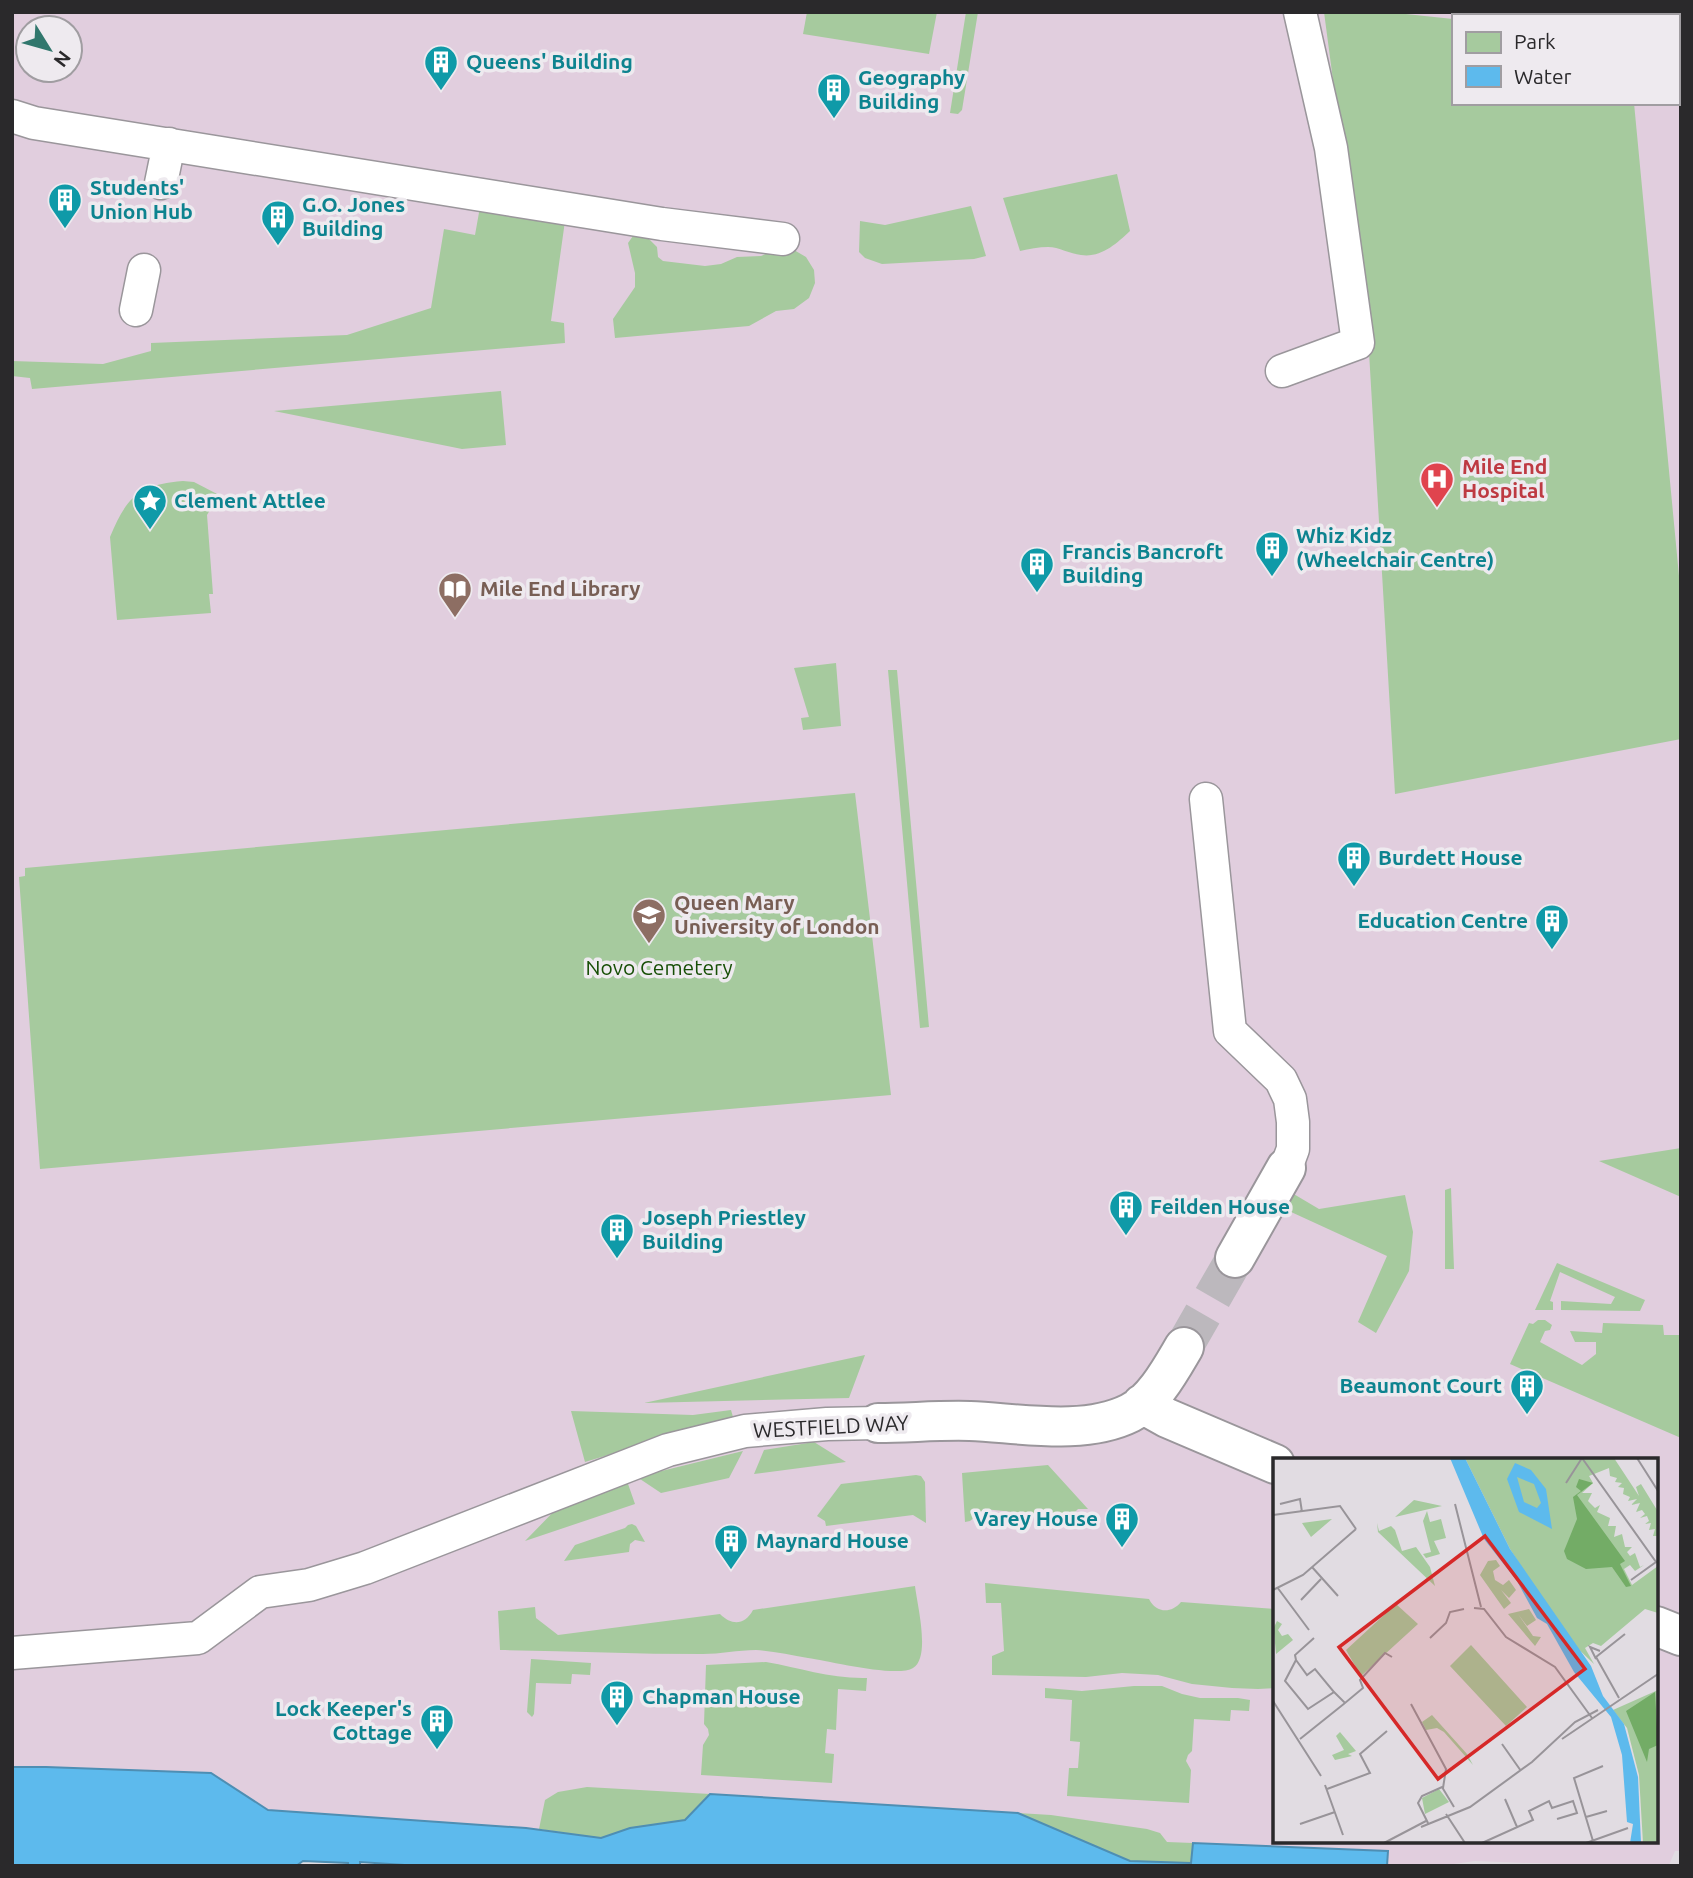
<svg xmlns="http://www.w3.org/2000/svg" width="1693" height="1878" font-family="Ubuntu,sans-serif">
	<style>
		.education { fill: #e1cede; fill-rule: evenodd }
		.green { fill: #a6ca9e }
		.water { fill: #5dbaed; stroke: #4e8eb3; stroke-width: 2 }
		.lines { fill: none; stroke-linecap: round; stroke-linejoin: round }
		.pedestrian-tunnel { stroke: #bcb8bd; stroke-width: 38; stroke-dasharray: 38 19; stroke-linecap: butt }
		.service-casing { stroke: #9a969b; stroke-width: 35 }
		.pedestrian-casing { stroke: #9a969b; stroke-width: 42 }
		.service { stroke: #fff; stroke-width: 32 }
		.pedestrian { stroke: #fff; stroke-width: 38 }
		.labels { text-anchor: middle; stroke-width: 7; stroke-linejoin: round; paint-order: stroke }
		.culture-label { font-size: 21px; font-weight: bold; fill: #0d838f; stroke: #eeeaef; text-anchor: start }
		.health-label { font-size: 21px; font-weight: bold; fill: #be3a42; stroke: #eeeaef; text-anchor: start }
		.education-label { font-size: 21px; font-weight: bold; fill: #785e54; stroke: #eeeaef; text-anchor: start }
		.park-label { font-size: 21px; fill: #174f06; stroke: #eeeaef }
		.street-label { font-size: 21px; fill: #2a292b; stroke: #eeeaef }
		.inset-road { fill: none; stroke: #989499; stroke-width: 2 }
		.view { fill: #d62828; fill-opacity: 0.15; stroke: #d62828; stroke-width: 3.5 }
		.inset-edge { fill: none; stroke: #2a292b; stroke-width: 3.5 }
	</style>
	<rect width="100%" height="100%" fill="#e1dce2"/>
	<!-- education -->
	<path class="education" d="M12,12H1681V1851H1675L1669,1865L1611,1866L1475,1861L1440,1866H1387L1388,1851L601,1838L526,1828L268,1810L211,1773L46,1767H12ZM1453,16H1677V103H1453ZM28,28H70V70H28ZM1275,1460H1656V1841H1275Z"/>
	<!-- green -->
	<path class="green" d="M807,12H937L929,54L803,34Z
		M966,12H978L962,110L958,114L950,113Z
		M1324,12H1387L1453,19V103H1634L1681,597V739L1395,794L1369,352Z
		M1117,174L1130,231C1116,244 1101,258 1081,255C1070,254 1059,247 1048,247C1039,247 1029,249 1020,251L1003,198Z
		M971,206L986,256L974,259L882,264L865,258L859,252L860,221L885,225Z
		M480,207L565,221L551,321L564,323L565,343L32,389L30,378L12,376V361L103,364L151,351V343L347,335L431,308L444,229L475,235Z
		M633,236L648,238L657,247L658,257L663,261L705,266L721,264L737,257L761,256L780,248L794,250L806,257L814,270L815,283L809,298L794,309L776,311L749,326L615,338L613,319L635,287V273L628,243Z
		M501,391L506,445L462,449L274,411Z
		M183,481L194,482L219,495L207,515L213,594H209L211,613L117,620L110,537C127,496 139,485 183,481Z
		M836,663L841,726L803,730L801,718L809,717L794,668Z
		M888,670H897L929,1027L920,1028Z
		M855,793L891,1095L40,1169L19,877L25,876V868Z
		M1681,1148V1197L1599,1161Z
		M1451,1188L1454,1269H1445V1190Z
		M1292,1193L1319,1209L1405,1195L1413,1232L1409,1271L1376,1333L1358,1322L1387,1256L1278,1206Z
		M1557,1263L1645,1300L1640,1311L1561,1310V1301L1611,1304L1615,1297L1560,1272L1550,1301L1553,1302V1310H1535Z
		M1538,1320H1545L1552,1325L1550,1330L1545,1331L1540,1342L1582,1365L1596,1354V1342H1575L1570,1331L1602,1333L1603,1323L1663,1325L1664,1335H1681V1438L1510,1364L1529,1323L1533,1324Z
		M865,1355L849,1398L644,1403Z
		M731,1410L733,1417L585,1462L571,1411L693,1415Z
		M814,1442L846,1462L754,1474L764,1450Z
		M743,1451L729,1478L661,1493L637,1477Z
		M1048,1465L1088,1509H1078L1074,1513L1073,1518L984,1509L970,1521L965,1522L962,1473Z
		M916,1475L921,1476L925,1482L926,1523L913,1515L826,1526L825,1521L817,1516L841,1484Z
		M627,1481L635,1504L525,1541L563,1502Z
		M632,1524L636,1526L645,1542L635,1540L630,1544L629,1552L564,1561L575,1545L625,1528L628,1525Z
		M985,1583L1149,1599C1156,1613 1171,1614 1181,1602L1275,1609V1688L1258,1689L1232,1688L1192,1684L1158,1675L1122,1673L1086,1677L992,1675V1656L1004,1651L1001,1603H986Z
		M915,1586C917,1604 931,1657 913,1668C897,1678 829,1661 808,1658C791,1655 773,1651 756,1650C738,1650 720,1654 703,1654C635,1654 568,1651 500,1650L498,1611L535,1607L536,1618L558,1635L720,1614C732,1626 745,1625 753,1610Z
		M531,1659L591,1663L590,1675L572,1674L571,1684L536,1683L534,1714L532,1717L527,1712Z
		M766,1662C801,1668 831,1679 867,1678L866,1691L838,1689L836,1730L827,1729L825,1753L834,1754L832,1783L701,1775L703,1745L709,1735L708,1729L704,1724L706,1665Z
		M1134,1686H1162L1182,1694L1200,1698H1238L1250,1700L1249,1711L1231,1710L1230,1721L1194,1719L1192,1751L1188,1755L1186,1761L1191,1770L1189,1803L1067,1796L1069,1768H1078L1080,1742L1070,1741L1072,1700L1045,1698V1688L1082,1691Z
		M587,1787L710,1794L685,1820L630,1828L601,1838L539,1829L545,1800L558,1792Z
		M1018,1813L1051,1815L1147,1829L1160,1833L1167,1842L1193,1843L1191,1863L1130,1861Z"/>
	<!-- water -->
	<path class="water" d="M12,1767H46L211,1773L268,1810L526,1828L601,1838L630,1828L685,1820L710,1794L1018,1813L1130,1861L1191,1863L1193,1843L1388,1851L1387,1866H420L360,1862V1866H348V1863L303,1861L296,1866H12Z"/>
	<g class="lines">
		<!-- pedestrian-tunnel -->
		<path class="pedestrian-tunnel" d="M1184,1347L1235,1258"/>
		<!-- service casing -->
		<g class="service-casing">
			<path id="service" d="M12,116L34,123L594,213L662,224L783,239
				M161,183L169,144
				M136,310L144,270
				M1282,371L1358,343L1331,148L1300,12
				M1206,799L1230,1031L1281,1080L1290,1099L1293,1122V1149L1286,1168
				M12,1653L198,1638L260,1592L309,1585L365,1568L668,1450L745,1431L827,1424L878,1423"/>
		</g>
		<!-- pedestrian casing -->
		<g class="pedestrian-casing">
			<path id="pedestrian" d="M1235,1258L1286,1168
				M1142,1404L1167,1418L1275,1464
				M878,1423C908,1423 939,1420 970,1421C1019,1423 1084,1436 1130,1413C1154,1401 1171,1369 1184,1347
				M1656,1626L1681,1636"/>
		</g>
		<!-- service -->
		<use href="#service" class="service"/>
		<!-- pedestrian -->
		<use href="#pedestrian" class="pedestrian"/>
	</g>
	<!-- icons -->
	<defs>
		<g id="building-pin" transform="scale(1.75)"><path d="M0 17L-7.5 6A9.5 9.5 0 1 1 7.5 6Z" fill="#0f9aa8" stroke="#eeeaef"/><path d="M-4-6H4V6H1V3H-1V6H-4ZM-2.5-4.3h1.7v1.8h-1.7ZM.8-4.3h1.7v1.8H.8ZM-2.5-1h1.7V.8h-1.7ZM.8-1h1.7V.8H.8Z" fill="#fff"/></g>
		<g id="hospital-pin" transform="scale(1.75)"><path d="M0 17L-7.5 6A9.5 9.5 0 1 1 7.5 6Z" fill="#e0444e" stroke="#eeeaef"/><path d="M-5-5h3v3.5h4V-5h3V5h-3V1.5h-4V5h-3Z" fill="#fff"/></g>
		<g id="sight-pin" transform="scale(1.75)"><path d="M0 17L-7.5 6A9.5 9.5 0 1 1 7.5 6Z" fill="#0f9aa8" stroke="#eeeaef"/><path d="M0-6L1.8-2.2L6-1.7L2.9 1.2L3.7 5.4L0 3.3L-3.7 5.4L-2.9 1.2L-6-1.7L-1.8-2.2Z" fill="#fff"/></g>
		<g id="library-pin" transform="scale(1.75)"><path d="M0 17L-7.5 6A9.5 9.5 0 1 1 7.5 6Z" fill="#8d6e63" stroke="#eeeaef"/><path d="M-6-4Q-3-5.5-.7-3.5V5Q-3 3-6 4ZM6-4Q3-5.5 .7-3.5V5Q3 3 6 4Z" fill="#fff"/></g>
		<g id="university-pin" transform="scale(1.75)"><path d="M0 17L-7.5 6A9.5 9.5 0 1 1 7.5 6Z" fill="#8d6e63" stroke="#eeeaef"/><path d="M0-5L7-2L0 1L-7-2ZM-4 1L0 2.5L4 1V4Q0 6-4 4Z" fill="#fff"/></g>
	</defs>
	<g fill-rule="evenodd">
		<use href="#building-pin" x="441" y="62"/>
		<use href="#building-pin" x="834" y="90"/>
		<use href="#building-pin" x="65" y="200"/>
		<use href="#building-pin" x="278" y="217"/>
		<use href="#hospital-pin" x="1437" y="479"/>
		<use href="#sight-pin" x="150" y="501"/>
		<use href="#building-pin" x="1272" y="548"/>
		<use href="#building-pin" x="1037" y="564"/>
		<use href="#library-pin" x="455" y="589"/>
		<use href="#building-pin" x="1354" y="858"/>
		<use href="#university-pin" x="649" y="915"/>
		<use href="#building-pin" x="1552" y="921"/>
		<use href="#building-pin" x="1126" y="1207"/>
		<use href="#building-pin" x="617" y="1230"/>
		<use href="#building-pin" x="1527" y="1386"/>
		<use href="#building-pin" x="1122" y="1519"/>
		<use href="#building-pin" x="731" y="1541"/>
		<use href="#building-pin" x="617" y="1697"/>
		<use href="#building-pin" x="437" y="1721"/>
	</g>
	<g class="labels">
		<!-- culture labels -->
		<g class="culture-label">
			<text x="466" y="69">Queens' Building</text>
			<text x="858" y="85">Geography<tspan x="858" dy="24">Building</tspan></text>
			<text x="90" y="195">Students'<tspan x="90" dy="24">Union Hub</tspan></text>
			<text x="302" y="212">G.O. Jones<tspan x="302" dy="24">Building</tspan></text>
			<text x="174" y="508">Clement Attlee</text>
			<text x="1296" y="543">Whiz Kidz<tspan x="1296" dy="24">(Wheelchair Centre)</tspan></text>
			<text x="1062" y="559">Francis Bancroft<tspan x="1062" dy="24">Building</tspan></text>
			<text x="1378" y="865">Burdett House</text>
			<text x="1528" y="928" text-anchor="end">Education Centre</text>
			<text x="1150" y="1214">Feilden House</text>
			<text x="642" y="1225">Joseph Priestley<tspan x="642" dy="24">Building</tspan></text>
			<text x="1502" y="1393" text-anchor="end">Beaumont Court</text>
			<text x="1098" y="1526" text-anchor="end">Varey House</text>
			<text x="756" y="1548">Maynard House</text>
			<text x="642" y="1704">Chapman House</text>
			<text x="412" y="1716" text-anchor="end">Lock Keeper's<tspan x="412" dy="24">Cottage</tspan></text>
		</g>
		<!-- health labels -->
		<g class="health-label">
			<text x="1462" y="474">Mile End<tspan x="1462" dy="24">Hospital</tspan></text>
		</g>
		<!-- education labels -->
		<g class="education-label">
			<text x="480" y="596">Mile End Library</text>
			<text x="674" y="910">Queen Mary<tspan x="674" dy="24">University of London</tspan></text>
		</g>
		<!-- park labels -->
		<g class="park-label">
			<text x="659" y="975">Novo Cemetery</text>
		</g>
		<!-- street labels -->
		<g class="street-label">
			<text transform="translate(831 1427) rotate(-3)" y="7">WESTFIELD WAY</text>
		</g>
	</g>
	<!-- overview -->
	<g transform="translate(1273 1458)">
		<rect width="385" height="385" fill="#e1dce2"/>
		<path d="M192,0H341L366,38L363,29L368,26L384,52L385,78H380L382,71L376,72L378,65L372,66L376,63L374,58L367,60L372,56L369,52L363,54L367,45L358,47L364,41L355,43L357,39L350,36L351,30L345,29L349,25L342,24L344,20L337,18L336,10L316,18L320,25L309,35H319L315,43L322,50L327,47L324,54L337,60L335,68H343L341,79L349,76L352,89H359L354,94L357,98L362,95L367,109L371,107L362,113L357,107L351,111L359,127L385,108V155L372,151L328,188L320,185L312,190L321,206L296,182L237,91ZM141,42L169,48L122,59ZM154,53L157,64L168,61L173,80L161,83L167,96L153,100L150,96L158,94L150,63ZM59,61L38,79L29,65ZM104,65L106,73L118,68L122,72L129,93L143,89L157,109L162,128L105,74ZM223,102L227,108L220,113L222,122L230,127L236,122L243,132L236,140L228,132L238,145L231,151L207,117L215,103ZM123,146L145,166L88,218L73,192ZM256,151L263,162L254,168L245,156L260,178L268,179L262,188L235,156ZM0,163L1,169L4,163L9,166L5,172L9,178L15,176L20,182L3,196ZM198,187L254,249L233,268L177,208ZM385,232V385H370L366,317L354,270L340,252ZM159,257L194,296L200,307L171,274L164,270L153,272L149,264ZM67,274L83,293L75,296L79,298L62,302L59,297L71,292L63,278ZM166,331L176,344L152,356L149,340Z" fill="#a6ca9e"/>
		<path d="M306,21L320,25L304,37L352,103L347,106L358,128L353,129L339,109L313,111L294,101L291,93L304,61L300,39L308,33L303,29ZM382,234L385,287L376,291L374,304L353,253Z" fill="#73ac66"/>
		<path d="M177,0H192L237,91L318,208L330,238L351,266L365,319L368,385H357L360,366L354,364L349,297L338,259L301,214L274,166L264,160L244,123L211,81ZM242,5L258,12L273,31L279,71L246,54L234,21ZM244,19L261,26L268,45L264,50L251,44Z" fill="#5dbaed" fill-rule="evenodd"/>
		<path class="inset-road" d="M309,0L383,104L358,122M364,0L385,33M293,25L309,0M7,46L27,41L29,54M182,46L208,149M0,57L67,48L83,71M39,109L65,138M4,129L36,172M0,132L30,117L83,71M28,142L48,121M201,150L211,151L233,179L282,209L319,260M157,180L173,165L177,154L191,151M323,201L317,189L327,193M23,202L34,217L42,211L61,234L35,251L12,223ZM23,202L22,197L41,180M61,234L72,245L90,230L87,222L112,195L119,199M346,240L323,199L352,176M0,243L48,318M138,246L173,311L170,330M27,281L72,245M289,281L385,216M229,286L248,313M52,327L70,377M54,331L97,315L87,296L114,273M232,341L244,369M173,356L192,385M313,359L334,353M155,365L145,345L149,338L169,329L181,349M27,366L62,354M148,369L197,349L259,304L302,264L325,252M320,383L301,320L330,308M111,385L153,363M209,385L260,362L256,353L276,343L279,350L300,343L304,355L284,361M313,385L355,370"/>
		<path class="view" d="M212,78L312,211L165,321L66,189Z"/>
		<rect width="385" height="385" class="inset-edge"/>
	</g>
	<!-- border -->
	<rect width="1693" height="1878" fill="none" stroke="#2a292b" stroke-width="28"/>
	<!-- legend -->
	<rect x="1452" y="14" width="228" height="91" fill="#eeeaef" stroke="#a09da1" stroke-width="2"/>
	<rect x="1466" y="32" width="35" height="21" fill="#a6ca9e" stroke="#a09da1" stroke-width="2"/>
	<text x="1514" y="49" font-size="21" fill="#2a292b">Park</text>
	<rect x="1466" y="66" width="35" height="21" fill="#5dbaed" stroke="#a09da1" stroke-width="2"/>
	<text x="1514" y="84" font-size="21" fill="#2a292b">Water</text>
	<!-- north arrow -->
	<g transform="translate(49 49) rotate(127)"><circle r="33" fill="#eeeaef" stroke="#a09da1" stroke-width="2"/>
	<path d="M0-5L12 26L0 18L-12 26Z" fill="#31776d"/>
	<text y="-10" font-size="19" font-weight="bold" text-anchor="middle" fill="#2a292b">N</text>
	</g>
</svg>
